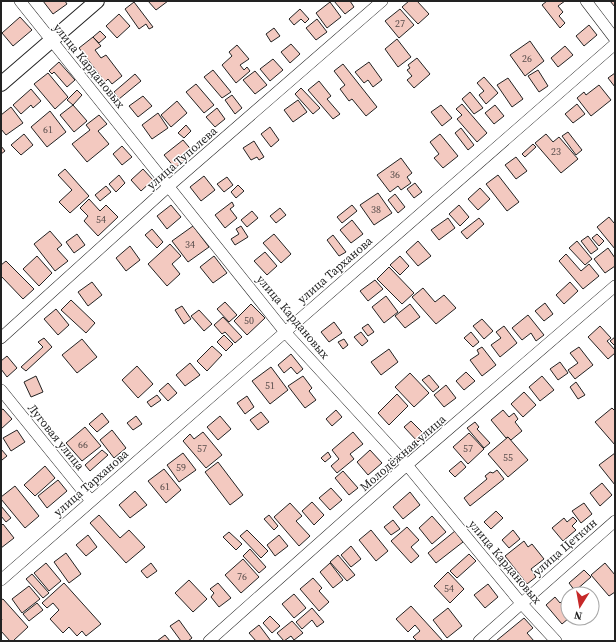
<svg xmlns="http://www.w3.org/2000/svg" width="616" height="642" font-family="'Source Serif 4',serif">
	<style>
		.building { fill: #f3c9c0; stroke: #222 }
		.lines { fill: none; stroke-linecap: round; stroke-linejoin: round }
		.minor-casing { stroke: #222; stroke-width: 12 }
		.tertiary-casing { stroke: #222; stroke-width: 16 }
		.minor { stroke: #fff; stroke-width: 11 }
		.tertiary { stroke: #fff; stroke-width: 14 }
		.labels { text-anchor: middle; stroke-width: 3; stroke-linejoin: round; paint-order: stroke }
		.number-label { font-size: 10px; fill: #564c4a }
		.street-label { font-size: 12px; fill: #222; stroke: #fff }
	</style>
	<rect width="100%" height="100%" fill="#fff"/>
	<!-- building -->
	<path class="building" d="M43,1H65L67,4L53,14Z
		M148,1H168L156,10Z
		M334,1H350L354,7L345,14Z
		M409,1H417L429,14L418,24L402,7Z
		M547,1H565L558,6L563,12L559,16L565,23L560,28L542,5Z
		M610,1H615V7Z
		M134,2L153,27L149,29L146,24L139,29L125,9Z
		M330,2L341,17L327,28L316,13Z
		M300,9L309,19L305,23L301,19L294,25L289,19Z
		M400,9L414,25L399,38L385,21Z
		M119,14L130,26L117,38L106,26Z
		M20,17L32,30L13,46L2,33Z
		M317,19L327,32L316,40L306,28Z
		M589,25L597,35L584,46L576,36Z
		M274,28L280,36L271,42L266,34Z
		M100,31L106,37L99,43L93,37Z
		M93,37L101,46L95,50L101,58L106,55L122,76L112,84L108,79L105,82L79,48Z
		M397,39L411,57L398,67L385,49Z
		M530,41L544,61L525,76L510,55Z
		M291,44L300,54L290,63L281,52Z
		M237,45L249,59L240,65L244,70L247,67L250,71L236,83L222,65L232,56L229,52Z
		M565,46L573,55L558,67L551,58Z
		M417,58L430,74L414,88L407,80L412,76L407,70L410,68L408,65Z
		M273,59L283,70L270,81L260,69Z
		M59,62L75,80L67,87L54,72L52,74L49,71Z
		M369,62L382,80L373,87L368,80L364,83L355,72Z
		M343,64L377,107L366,116L352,99L349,101L340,89L345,85L334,71Z
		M213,70L231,92L222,98L204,77Z
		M538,70L548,86L539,92L528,76Z
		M255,71L267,85L255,94L243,80Z
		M48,73L68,97L55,109L34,84Z
		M615,73V87L608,78Z
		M135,74L141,81L119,99L114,92Z
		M484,77L498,93L486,104L479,95L484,91L477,83Z
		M508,78L523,99L512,107L497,85Z
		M319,81L331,96L327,99L340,114L333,119L308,90Z
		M196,84L214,105L204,113L186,92Z
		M599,85L611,100L591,116L577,98L584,92L586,95Z
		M301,88L320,108L313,114L295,94Z
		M31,89L41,101L33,108L31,105L21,114L13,105Z
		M77,90L82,95L73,105L67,100Z
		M470,92L483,108L474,114L462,99Z
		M232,95L242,108L235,114L225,100Z
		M143,96L152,106L138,117L129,106Z
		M298,100L307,112L293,122L284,110Z
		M177,101L187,113L171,127L161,115Z
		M462,104L487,133L477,142L457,119L462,115L456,109Z
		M577,104L585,114L573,123L565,114Z
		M73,105L87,121L74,132L60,115Z
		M441,105L452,118L442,126L431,112Z
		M495,105L504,116L494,124L485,113Z
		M11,107L23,123L6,135L1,129V115Z
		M217,108L225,119L215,127L206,117Z
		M50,111L66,132L47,147L31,127Z
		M158,113L168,128L152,139L142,125Z
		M99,115L107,124L98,131L109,144L87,162L72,144L90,130L86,125Z
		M186,125L191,131L184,138L178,133Z
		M270,127L279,140L271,147L261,134Z
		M461,128L474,145L468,150L455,133Z
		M568,132L582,150L576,155L562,136Z
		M24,134L33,145L21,155L11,145Z
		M440,134L458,156L443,168L434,158L439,154L430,142Z
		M546,134L553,142L559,137L578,159L561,173L535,143Z
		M183,140L194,153L175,168L164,155Z
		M254,141L264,157L259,160L257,157L251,160L243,148Z
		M533,144L536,147L525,157L522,154Z
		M1,146L5,151L1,154Z
		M122,146L132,157L122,165L113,154Z
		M516,157L527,171L516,179L505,165Z
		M401,158L412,173L407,177L411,183L401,190L398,186L390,192L377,175Z
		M65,169L89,196L70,213L59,202L72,190L58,175Z
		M143,169L153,180L141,191L131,180Z
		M119,175L125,183L116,192L109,184Z
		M498,175L519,202L507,211L486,184Z
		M204,176L215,190L201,201L190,187Z
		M227,177L233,185L224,192L217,184Z
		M415,183L422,192L414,198L407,189Z
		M238,185L244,191L236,198L231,192Z
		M106,186L111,192L100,201L95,195Z
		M480,188L490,199L478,210L468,199Z
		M378,193L392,213L374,225L360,205Z
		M395,194L405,207L398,213L388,200Z
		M89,199L100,211L106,205L118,217L98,236L84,221L88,216L80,208Z
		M232,202L234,206L230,209L237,218L225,228L215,215Z
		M171,205L181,217L167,229L157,216Z
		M352,205L357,211L342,223L337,217Z
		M459,205L469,217L460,226L449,214Z
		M280,208L286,215L276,223L270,216Z
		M252,211L258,218L247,227L241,220Z
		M609,217L614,223L615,222V249L597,227Z
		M448,218L455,228L439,240L431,230Z
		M479,218L484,224L467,239L461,232Z
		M352,220L363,234L351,243L340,230Z
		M193,226L209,247L188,262L172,241Z
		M241,226L248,237L235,245L231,239L239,234L236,229Z
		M152,229L163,242L157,248L145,235Z
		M50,231L62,245L57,249L68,261L55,271L34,244Z
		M77,234L85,245L74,253L66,242Z
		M274,234L291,254L281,263L263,243Z
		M597,234L604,241L599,246L592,238Z
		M333,235L346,252L339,256L327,240Z
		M588,236L598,249L591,254L581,241Z
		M418,241L431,256L418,266L406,252Z
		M577,241L592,259L585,265L569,248Z
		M170,244L181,256L172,264L180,274L167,286L148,264Z
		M130,246L140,260L126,271L116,258Z
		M608,248L615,258V266L605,273L594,259Z
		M265,252L277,266L267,275L254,261Z
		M566,254L581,271L589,264L599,276L583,289L559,261Z
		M37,256L52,273L39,286L23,269Z
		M214,256L227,273L213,283L200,267Z
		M400,256L409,266L400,275L390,265Z
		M6,261L34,289L23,299L1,276V265Z
		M389,267L414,293L402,304L377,279Z
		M375,280L383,289L368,301L360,291Z
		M92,282L102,295L88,306L78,292Z
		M570,282L578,291L564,304L556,295Z
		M423,288L435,302L444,295L456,308L436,324L412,297Z
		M386,296L398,312L384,323L372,307Z
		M71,300L95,323L86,333L61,310Z
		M225,302L237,315L229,322L217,309Z
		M545,303L553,314L544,321L535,311Z
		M251,304L265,318L247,335L234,321Z
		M410,304L420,317L405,328L395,316Z
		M182,306L191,319L184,324L175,310Z
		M56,309L69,325L58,335L44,319Z
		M199,310L212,324L204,331L191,316Z
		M528,315L544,335L536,341L531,333L522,340L512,328Z
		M223,317L242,337L235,343L225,332L222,334L214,325Z
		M482,319L493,331L484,339L473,326Z
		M334,322L342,333L329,342L321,332Z
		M368,324L374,332L368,336L362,328Z
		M504,326L517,343L500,357L491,345L501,338L496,332Z
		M600,326L611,338L607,341L615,350V353L608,359L588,337Z
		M361,332L368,341L362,346L354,337Z
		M471,332L479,342L473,347L464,338Z
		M224,335L233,344L226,351L217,342Z
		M615,337V346L610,341Z
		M44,338L52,347L26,371L21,367L43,347L38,342Z
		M82,339L97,357L77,373L62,355Z
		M344,339L348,345L343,349L338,342Z
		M212,346L222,355L207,371L197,361Z
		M482,347L496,365L482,376L470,360L479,354L477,350Z
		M579,347L593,365L575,379L568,370L578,363L570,353Z
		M389,349L398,362L381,375L371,362Z
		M291,354L303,369L297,374L291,367L284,373L278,365Z
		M7,356L17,368L7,377L1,369V361Z
		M560,362L568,373L558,380L550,369Z
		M190,363L200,375L185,386L176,375Z
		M137,366L153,384L138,398L122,380Z
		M271,367L288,390L270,404L252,381Z
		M466,372L475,381L464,390L456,381Z
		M410,373L429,393L414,407L395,387Z
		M429,375L439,387L433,392L422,380Z
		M36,376L43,392L31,397L24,382Z
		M303,376L312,388L309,391L316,400L305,408L288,386Z
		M542,376L554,390L540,401L529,387Z
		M576,382L585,395L578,399L570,387Z
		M168,383L177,393L168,401L159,391Z
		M446,385L456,398L444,407L434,395Z
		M524,392L536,405L523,417L511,404Z
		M397,394L408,406L389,425L378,413Z
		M157,395L161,400L151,407L147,402Z
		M247,396L254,407L245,414L237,403Z
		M612,408L615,411V445L595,422Z
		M3,409L12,419L1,429V410Z
		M336,410L342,417L332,426L326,419Z
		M503,410L509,417L514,413L518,419L515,422L522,431L511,440L508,437L506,438L491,420Z
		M261,412L269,422L258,430L250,420Z
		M102,413L109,422L97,432L89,424Z
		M136,416L142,424L133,430L127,423Z
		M220,416L231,429L218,440L207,427Z
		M411,421L425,435L418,442L404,427Z
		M475,422L479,427L477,429L490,443L484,448L467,428Z
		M85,427L101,446L82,461L66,443Z
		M17,430L25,442L11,451L3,438Z
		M112,430L126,448L114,458L100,440Z
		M203,432L222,455L206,468L183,441L190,434L194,439Z
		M353,432L363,444L350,454L354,459L337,473L331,466L339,459L332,450Z
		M469,433L484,449L468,464L453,447Z
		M508,437L528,460L508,477L488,454Z
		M1,449L7,456L2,460L1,459Z
		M102,450L108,455L90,471L85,465Z
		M370,450L382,463L368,475L357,462Z
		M328,452L331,457L325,462L321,458Z
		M183,453L196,470L179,482L167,465Z
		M615,453V485L599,465Z
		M461,461L466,467L455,477L449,471Z
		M218,462L243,495L230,505L205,472Z
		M45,466L55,478L35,496L24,485Z
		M164,469L181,490L166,503L148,481Z
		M497,470L504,479L470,506L464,498L487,479L485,476L490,472L493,473Z
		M343,471L358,488L349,495L335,478Z
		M58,480L67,491L47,508L38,496Z
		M602,483L612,495L600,506L590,493Z
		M15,486L39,516L25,528L1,499V497Z
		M331,488L342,500L330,510L319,498Z
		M135,491L147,505L130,518L119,505Z
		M410,492L420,505L403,519L393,507Z
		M312,502L324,515L314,525L302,511Z
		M290,503L302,516L296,521L310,536L299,546L274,517Z
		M584,503L592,514L581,523L572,511Z
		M1,506L11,518L6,522L1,516Z
		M496,511L503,518L491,529L484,522Z
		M99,515L120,538L129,530L145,547L126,563L90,523Z
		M269,515L278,526L274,530L264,519Z
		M432,516L446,532L432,544L419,528Z
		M573,517L577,521L572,526L576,530L563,541L552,528L564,518L567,522Z
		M393,520L400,529L391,535L384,527Z
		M3,524L14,538L1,548V526Z
		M407,527L419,540L411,547L419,556L411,563L391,541Z
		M247,530L268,551L261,558L240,536Z
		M371,530L388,551L376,561L359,540Z
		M513,530L520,539L509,548L502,540Z
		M455,531L463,542L436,563L428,553Z
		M229,532L242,544L236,550L223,537Z
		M88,535L97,547L86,556L76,545Z
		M279,535L288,546L275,556L267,545Z
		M524,541L528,547L532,544L544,559L531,569L536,577L527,584L505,556Z
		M351,546L361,559L351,567L341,555Z
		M250,549L266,567L259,573L243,556Z
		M66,553L81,574L69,583L54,562Z
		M469,554L476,561L457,578L450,571Z
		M338,555L355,575L347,581L330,562Z
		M243,559L259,577L241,593L225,575Z
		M46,563L61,581L49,591L34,573Z
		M151,563L157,571L147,578L141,571Z
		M330,563L343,580L333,588L320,572Z
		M605,563L615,575V592L609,596L591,575Z
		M584,570L591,577L575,591L569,583Z
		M448,572L464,589L450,603L434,586Z
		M32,574L49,593L43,598L26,579Z
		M313,578L322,588L319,591L329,602L319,611L300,589Z
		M189,580L207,599L193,612L175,593Z
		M64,583L101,624L86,636L82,631L77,636L69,627L63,633L50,619L59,610L53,603L47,608L42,603Z
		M218,583L231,598L219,607L211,597L214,593L210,589Z
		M488,584L498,597L485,608L474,595Z
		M29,586L40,599L22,613L12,599Z
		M294,594L306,608L294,618L282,604Z
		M567,596L569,618L562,624L546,605L555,597L560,603Z
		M3,599L28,627L13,641H10L1,631V621L2,620L1,618V600Z
		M37,603L43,610L29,621L23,614Z
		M411,606L443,641H417L413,637L420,631L415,625L408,632L396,619Z
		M312,608L324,622L317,627L312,620L302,629L296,622Z
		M448,608L462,626L447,638L433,620Z
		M270,616L280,626L272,633L263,623Z
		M524,618L533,628L527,633L534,641H496Z
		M179,620L192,638L188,641H181L170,626Z
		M292,621L303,633L294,640L291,636L284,641L277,633Z
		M259,625L271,641H256L249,633Z
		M165,635L170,641H157Z"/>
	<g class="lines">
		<!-- minor casing -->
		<g class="minor-casing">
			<path id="minor" d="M20,1L285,332L407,465L521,603L556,641
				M586,1L615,39
				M1,338L169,186L382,1
				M1,390L91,501
				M1,580L615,44
				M209,641L407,465L615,286
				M479,641L615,521"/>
		</g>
		<!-- tertiary casing -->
		<g class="tertiary-casing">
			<path id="tertiary" d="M1,84L97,1"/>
		</g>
		<!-- minor -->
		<use href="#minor" class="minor"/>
		<!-- tertiary -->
		<use href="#tertiary" class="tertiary"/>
	</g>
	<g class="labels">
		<!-- number labels -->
		<g class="number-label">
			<text x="400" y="27">27</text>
			<text x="527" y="62">26</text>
			<text x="48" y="133">61</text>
			<text x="556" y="155">23</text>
			<text x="395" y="178">36</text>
			<text x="376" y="213">38</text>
			<text x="101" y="223">54</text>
			<text x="190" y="248">34</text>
			<text x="249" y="324">50</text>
			<text x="270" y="389">51</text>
			<text x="83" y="448">66</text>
			<text x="202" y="452">57</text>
			<text x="468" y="452">57</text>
			<text x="508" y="461">55</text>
			<text x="181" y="471">59</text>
			<text x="165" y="490">61</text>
			<text x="242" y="580">76</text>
			<text x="449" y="592">54</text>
		</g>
		<!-- street labels -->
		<g class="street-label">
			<text transform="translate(89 66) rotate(51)" y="4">улица Кардановых</text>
			<text transform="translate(182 158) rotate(-41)" y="4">улица Туполева</text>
			<text transform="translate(335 270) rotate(-41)" y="4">улица Тарханова</text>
			<text transform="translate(293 317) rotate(50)" y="4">улица Кардановых</text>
			<text transform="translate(56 437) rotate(51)" y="4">Луговая улица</text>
			<text transform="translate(403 453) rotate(-41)" y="4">Молодёжная улица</text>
			<text transform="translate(91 483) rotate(-41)" y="4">улица Тарханова</text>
			<text transform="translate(565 547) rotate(-41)" y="4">улица Цеткин</text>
			<text transform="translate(505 562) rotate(50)" y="4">улица Кардановых</text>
		</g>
	</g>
	<!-- border -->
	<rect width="616" height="642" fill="none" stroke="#222222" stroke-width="4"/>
	<!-- north arrow -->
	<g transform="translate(580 606) rotate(191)"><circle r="19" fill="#ffffff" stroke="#a7a7a7"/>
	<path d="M0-3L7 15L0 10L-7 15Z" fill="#c62828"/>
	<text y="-6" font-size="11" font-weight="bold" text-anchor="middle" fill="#222222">N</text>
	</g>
</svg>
